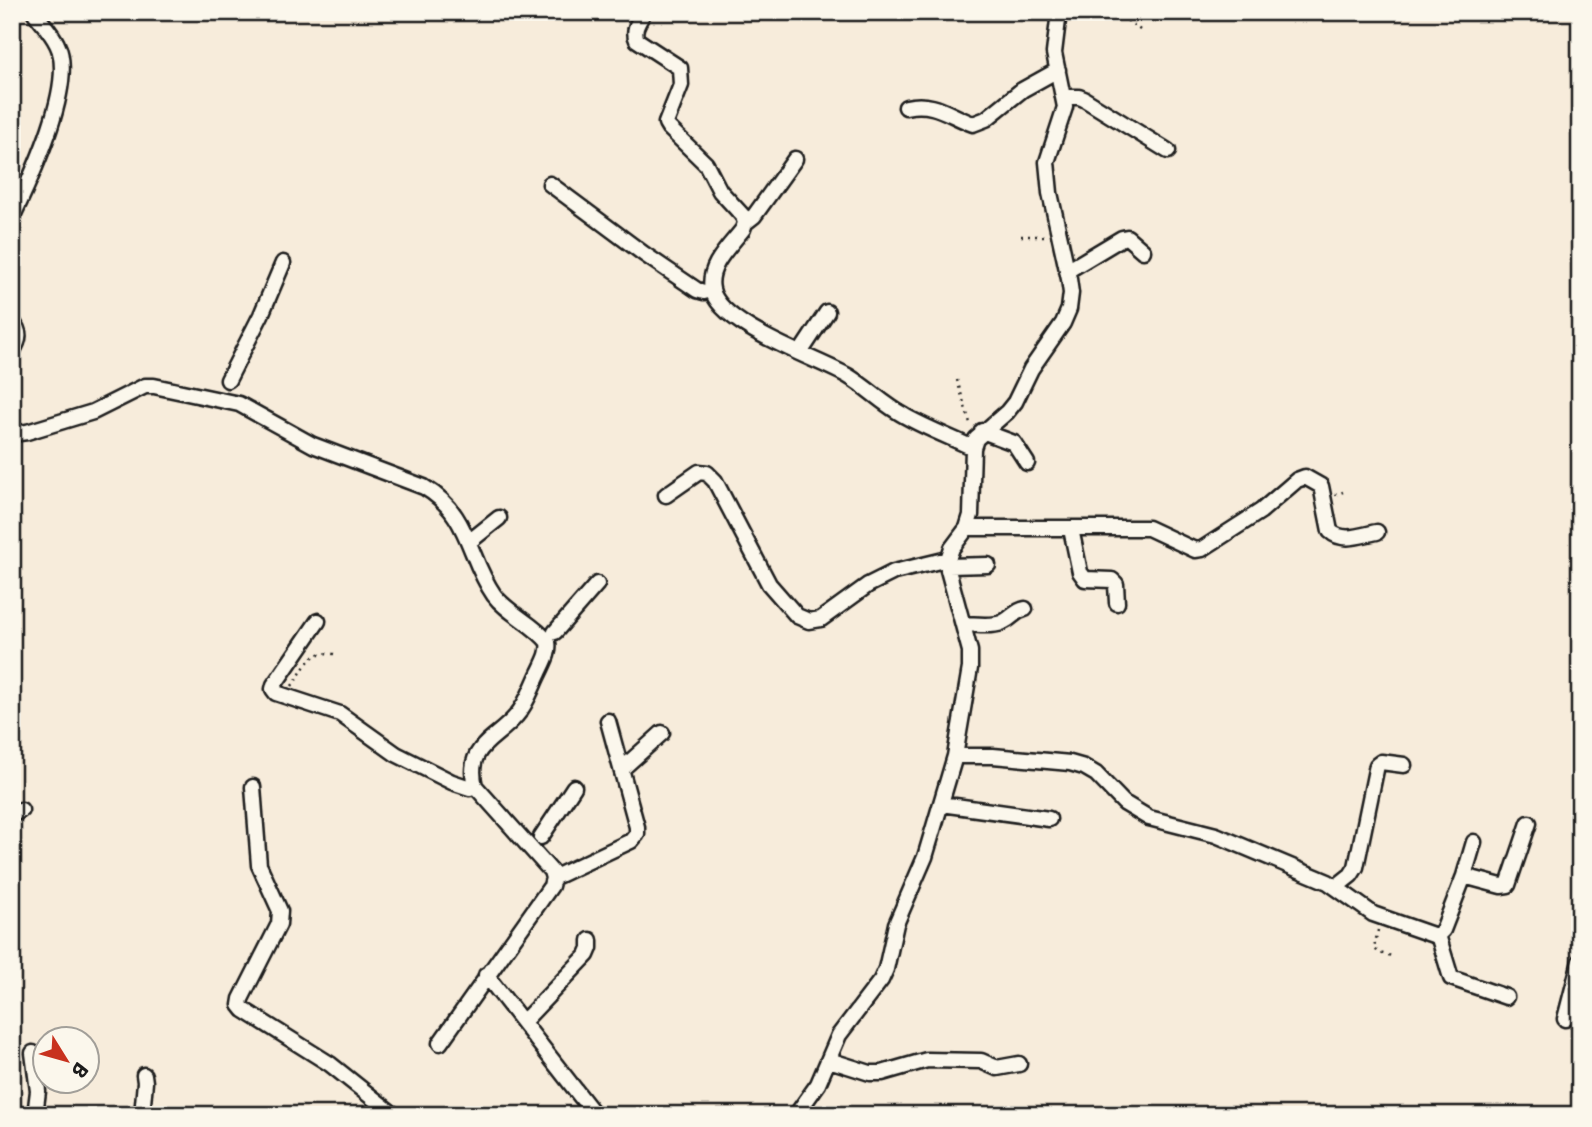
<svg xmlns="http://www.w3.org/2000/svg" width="1592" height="1127" font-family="'Playpen Sans',sans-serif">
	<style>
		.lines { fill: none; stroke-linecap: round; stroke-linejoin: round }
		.minor-casing { stroke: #1c1c1c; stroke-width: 19 }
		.path { stroke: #1c1c1c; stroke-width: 2.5; stroke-dasharray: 2 5; stroke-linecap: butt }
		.minor { stroke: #fbf7ec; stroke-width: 14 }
	</style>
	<rect width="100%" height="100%" fill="#f7ecdb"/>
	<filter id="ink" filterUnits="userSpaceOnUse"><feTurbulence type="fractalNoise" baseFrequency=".0143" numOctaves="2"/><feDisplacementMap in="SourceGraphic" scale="14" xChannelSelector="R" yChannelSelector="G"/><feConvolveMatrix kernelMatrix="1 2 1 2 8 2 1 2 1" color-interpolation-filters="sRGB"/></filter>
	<g filter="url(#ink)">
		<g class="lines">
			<!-- minor casing -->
			<g class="minor-casing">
				<path id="minor" d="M644,12C639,21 632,30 637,40L680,68L681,85L666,123L669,128L706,164L720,191L743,216L745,223L743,229C730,246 707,266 712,289C719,326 817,358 848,376C868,388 884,405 905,416C926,428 950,437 973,448
					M1064,97H1079L1084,99L1168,151
					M906,107C935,101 948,115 973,124L986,119L1022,90L1058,70
					M550,184L644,254L697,290L704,292L712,290
					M12,218C30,180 77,83 57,44C52,33 42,23 35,13
					M745,223L754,216L795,159
					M1067,271L1122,238L1127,237L1143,251
					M12,321C21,332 20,340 12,352
					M800,353L827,312
					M228,380L261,315L283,263
					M982,431L1014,443L1027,463
					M12,434L27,432L93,412L145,386H154L239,404L313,445L424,487C470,514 467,556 494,595C508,614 533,623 548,642C550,653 544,662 539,673C532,687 527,704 516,716C495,741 465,746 475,786L551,871L553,878L551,886L440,1043
					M666,495L699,472L707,473L715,481L769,584L797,616L809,621L821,619L868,585L894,572L948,559
					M967,528H1148L1195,550L1202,549L1261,511L1297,480L1305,477L1321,486L1330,531C1343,543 1361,535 1377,532
					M1071,529L1080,572L1085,579L1112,580L1116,584L1117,603
					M469,542L499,518
					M948,566L988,565
					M318,621L274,685L273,689L276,693L340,714L396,754L452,782L470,788L475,786
					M963,624C975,624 995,628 1005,621C1013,617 1015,611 1025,609
					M555,632L597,584
					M955,756H993L1070,763L1084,767L1096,774L1124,803L1149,818L1216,835L1328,882L1373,914L1433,935H1438L1443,930L1464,876L1474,842
					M622,769L662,733
					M253,787L259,865L280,911L279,924L241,999L240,1005L244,1010L330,1064L394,1115
					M941,804L1049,819
					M12,815L21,810
					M541,837L574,787
					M1464,876L1501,886L1508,885L1529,823
					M553,878L631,841L637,834V827L608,721
					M1336,887L1351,875L1356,867L1377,765L1381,762L1404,765
					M1438,935L1451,978L1506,997
					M486,975L595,1115
					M1565,1019L1580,961
					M523,1022L587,955L590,948V940
					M33,1053L38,1091L35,1115
					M829,1060L870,1073H882L927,1060L981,1061L997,1068L1019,1064
					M142,1115L145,1082L144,1075
					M796,1115L818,1084L839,1035L881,980L886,969L896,924L925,857L955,756L970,668V651L948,570V559L952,548L967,528L971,515L973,448L976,439L1007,412L1015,402L1031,369L1063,323L1069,309L1071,293L1069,279L1050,193L1047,162L1065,107L1054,53L1059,12"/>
			</g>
			<!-- path -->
			<path class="path" d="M1116,12L1140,30
				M1021,236H1046
				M957,380L970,423
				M1335,495L1343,492
				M292,686C306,667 309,649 334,654
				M1378,930L1374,948L1379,953L1392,956"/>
			<!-- minor -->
			<use href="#minor" class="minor"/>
		</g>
	</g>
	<!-- margin -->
	<rect width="1592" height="1127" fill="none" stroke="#fbf7ec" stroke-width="42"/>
	<rect x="21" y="21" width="1550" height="1085" fill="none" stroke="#1c1c1c" stroke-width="2.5" filter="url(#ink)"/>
	<!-- north arrow -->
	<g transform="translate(66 1060) rotate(127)"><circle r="33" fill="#fbf7ec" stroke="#a29f99" stroke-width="2"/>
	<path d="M0-5L12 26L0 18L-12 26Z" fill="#c8321e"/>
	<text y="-10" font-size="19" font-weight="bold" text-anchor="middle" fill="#1c1c1c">B</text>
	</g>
</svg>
